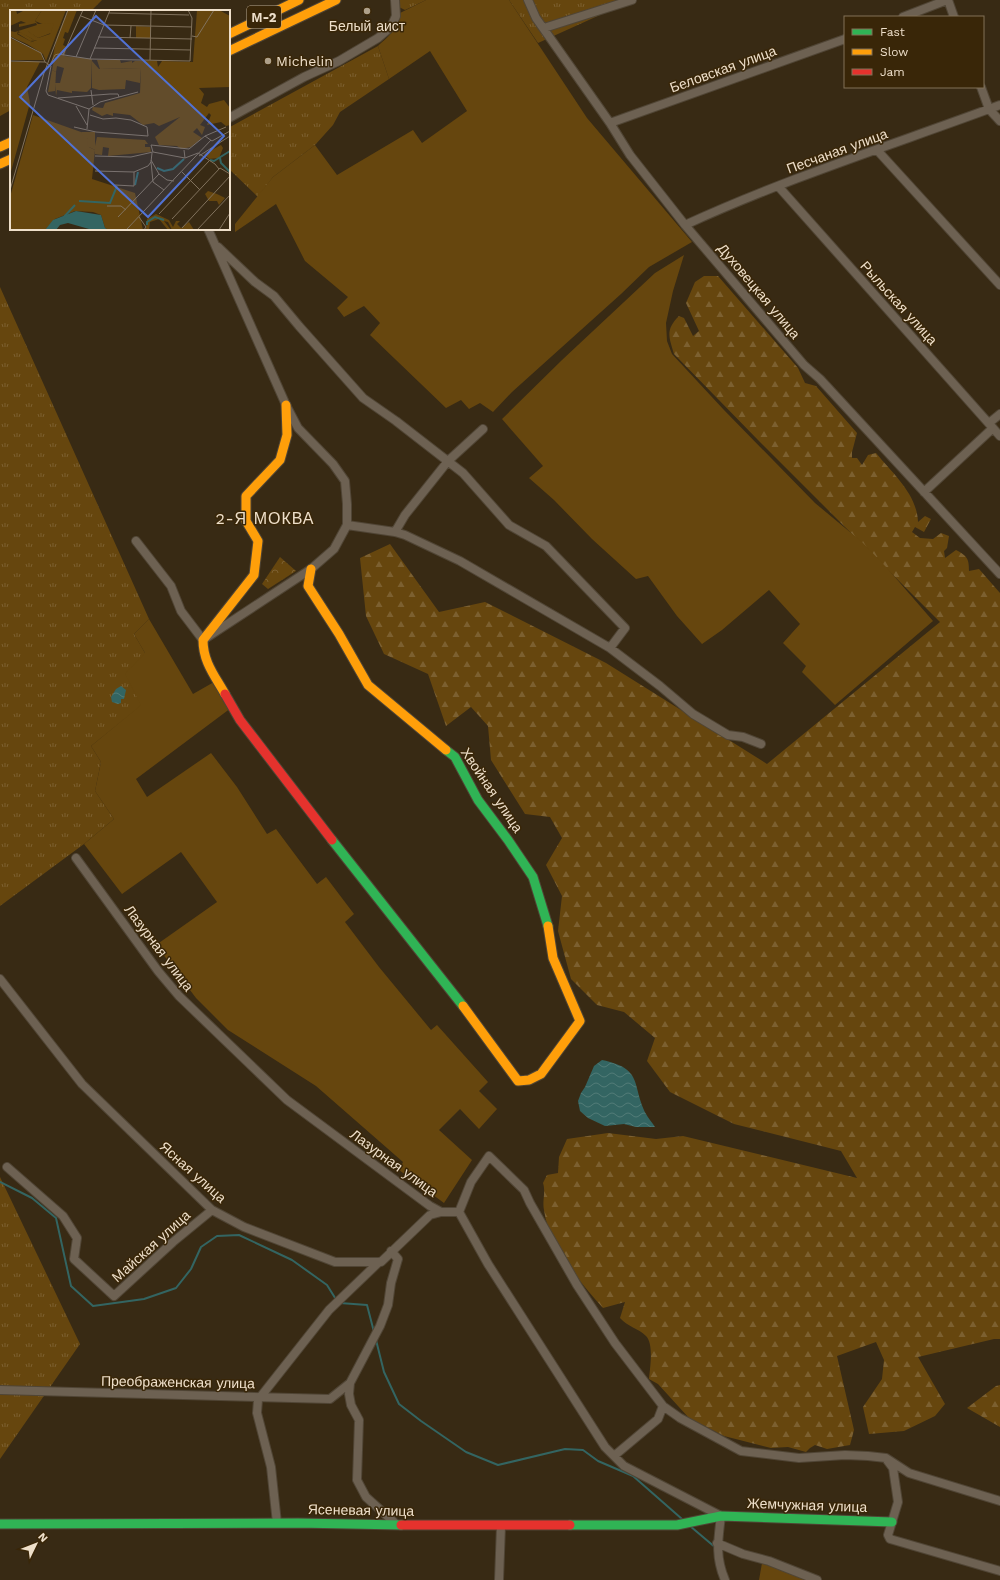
<svg xmlns="http://www.w3.org/2000/svg" width="1000" height="1580" font-family="'Work Sans',sans-serif">
	<style>
		.grass { fill: url(#grass-tufts) }
		.forest { fill: url(#forest-firs) }
		.park { fill: url(#park-crowns) }
		.garden { fill: #66460e }
		.water { fill: url(#water-waves) }
		.lines { fill: none; stroke-linecap: round; stroke-linejoin: round }
		.stream { stroke: #336562; stroke-width: 2 }
		.street-casing { stroke: #504535; stroke-width: 10 }
		.fast-casing { stroke: #504535; stroke-width: 11 }
		.slow-casing { stroke: #504535; stroke-width: 11 }
		.jam-casing { stroke: #504535; stroke-width: 11 }
		.street { stroke: #6d6152; stroke-width: 8 }
		.fast { stroke: #30b455; stroke-width: 9 }
		.slow { stroke: #ff9f0a; stroke-width: 9 }
		.jam { stroke: #e5322d; stroke-width: 9 }
		.poi-dot { fill: #aea08a; stroke: #392608; stroke-width: 1.5 }
		.labels { text-anchor: middle; stroke-width: 3; stroke-linejoin: round; paint-order: stroke }
		.shield { fill: #392608; stroke: #b8a890; stroke-width: 1 }
		.shield-label { font-size: 13px; font-weight: bold; fill: #eedfca }
		.poi-label { font-size: 14px; fill: #eedfca; stroke: #392608 }
		.street-label { font-size: 14px; fill: #eedfca; stroke: #392608 }
		.quarter-label { font-size: 16px; letter-spacing: 1px; fill: #eedfca; stroke: #392608 }
		.inset-river { fill: none; stroke: #336562; stroke-width: 2 }
		.inset-road { fill: none; stroke: #81725d; stroke-width: 1 }
		.view { fill: #5172d4; fill-opacity: 0.15; stroke: #5172d4; stroke-width: 2 }
		.inset-edge { fill: none; stroke: #eedfca; stroke-width: 2 }
	</style>
	<defs>
		<pattern id="grass-tufts" width="24" height="20" patternUnits="userSpaceOnUse"><rect width="24" height="20" fill="#66460e"/><path d="M3 7l-1-3M5 7V3M7 7l1-3M15 17l-1-3M17 17v-4M19 17l1-3" fill="none" stroke="#7c6030"/></pattern>
		<pattern id="forest-firs" width="22" height="20" patternUnits="userSpaceOnUse"><rect width="22" height="20" fill="#66460e"/><path d="M5 1l3.5 6h-7zM16 11l3.5 6h-7z" fill="#7c6030"/></pattern>
		<pattern id="park-crowns" width="20" height="18" patternUnits="userSpaceOnUse"><rect width="20" height="18" fill="#66460e"/><path d="M2 6a3 3 0 1 1 6 0M12 15a3 3 0 1 1 6 0" fill="none" stroke="#7c6030"/></pattern>
		<pattern id="water-waves" width="16" height="10" patternUnits="userSpaceOnUse"><rect width="16" height="10" fill="#336562"/><path d="M0 5q4-4 8 0t8 0" fill="none" stroke="#517b77"/></pattern>
	</defs>
	<rect width="100%" height="100%" fill="#382a14"/>
	<!-- grass -->
	<path class="grass" d="M0,0H102L91,11H11V110L0,116Z
		M399,0H426L405,10L399,7Z
		M509,0H620L622,5L538,43Z
		M378,46L389,79L340,112L333,125L315,145L273,177L258,197L229,169V128L230,127Z
		M0,287L149,619L134,634L145,653L142,705L91,746L101,762L95,791L114,819L84,844L0,906Z
		M0,1177L80,1344L0,1459Z"/>
	<!-- forest -->
	<path class="forest" d="M704,276H718L798,368L805,383L816,386L857,433L852,452V458H857L862,465L868,455L876,453C893,474 917,494 918,522L925,516L931,519L924,532L915,527L912,532L920,538L933,539L941,533L949,536L947,548L944,551L945,558L956,550C967,556 969,558 969,571L979,569L1000,593V1339H994L918,1357L945,1404L935,1416L904,1431L869,1434L863,1407L882,1379L884,1360L876,1342L837,1356L854,1430L850,1445L827,1449L815,1445L810,1448L806,1452L788,1447L771,1448L724,1436L689,1418L658,1384L649,1379C650,1368 654,1344 646,1336C638,1328 628,1327 620,1318L625,1302L603,1308C579,1281 549,1247 544,1210C542,1201 546,1192 543,1183L547,1175L558,1173L559,1157L567,1139L608,1133L656,1139L683,1136L857,1178L841,1151L734,1124L670,1092L647,1061L655,1038L624,1012L597,1005L571,979L558,931L562,896L546,865L562,838L550,817L525,814L491,760L488,726L471,707L446,726L428,674L384,654L366,616L360,558L390,544L439,612L485,602L606,663L767,764L940,622L758,440L674,354C669,337 665,330 679,316L684,318L693,336L699,331L686,303L695,282Z
		M1000,1385V1427L967,1408L996,1386Z"/>
	<!-- park -->
	<path class="park" d="M280,557L296,571L268,589L262,584Z"/>
	<!-- garden -->
	<path class="garden" d="M426,0H509L587,118L692,242L649,267L621,294L512,392L493,412L480,403L469,409L461,400L446,408L370,335L380,323L364,306L344,317L337,308L348,297L305,261L276,204L235,232V224L273,177L315,145L337,175L413,130L422,143L467,111L430,51L389,79L378,46C391,34 397,30 400,13Z
		M684,255L673,291L666,323L667,341L672,354L724,410L815,503L862,542L887,568L933,621L835,705L802,672L806,666L783,643L800,624L769,590L722,630L702,644L677,616L648,576L636,579L592,539L554,500L529,478L543,466L502,419L562,360L655,273Z
		M149,619L193,694L214,682L231,708L136,779L147,797L211,753L237,787L267,834L276,829L317,884L326,877L354,914L345,922L379,967L431,1030L437,1025L488,1082L479,1091L497,1109L479,1129L460,1109L439,1130L472,1160L444,1203L399,1170L403,1162L316,1086L228,1030L196,998L156,945L217,902L181,852L122,894L84,844L114,819L95,791L101,762L91,746L141,705L125,674L145,653L134,634Z
		M762,1563L803,1577L804,1580H759Z"/>
	<!-- water -->
	<path class="water" d="M121,686L126,690L124,699H121V703L118,704L112,702L111,697L116,689Z
		M602,1060C644,1069 631,1084 646,1114C648,1118 652,1122 655,1127H636L624,1124L605,1126L588,1118L580,1111L578,1101L581,1093L585,1087L594,1066Z"/>
	<g class="lines">
		<!-- stream -->
		<path class="stream" d="M0,1182L32,1198L56,1218L71,1286L93,1306L144,1299L176,1288L191,1269L201,1247L217,1236L239,1235L292,1260L327,1285L337,1301
			M340,1303L367,1305L374,1332
			M376,1340L384,1372L399,1404L421,1421L466,1452L498,1465L565,1449L583,1450L598,1461L633,1476L682,1519
			M690,1526L716,1548"/>
		<!-- street casing -->
		<g class="street-casing">
			<path id="street" d="M528,0L536,18L610,123L630,155L685,225L804,365L820,379L1000,574
				M948,0L954,17
				M903,17L947,0
				M544,28L632,0
				M981,87L989,109L1000,121
				M229,118L304,77L339,61L378,38L391,27L396,16L395,0
				M610,123L845,39
				M877,150L1000,285
				M778,186L1000,436
				M685,225C787,178 895,144 1000,105
				M218,247L255,282L274,296L299,326L363,398L396,421L463,473L509,525L546,546L625,628L610,648
				M989,423L1000,414
				M924,492L993,428
				M347,525L395,532L405,535L460,561L610,648L660,686L693,714L728,735L743,737L761,744
				M395,532L405,515L448,461L483,429
				M136,541L171,586L181,611L203,640L311,569L334,549L347,525V504L345,481L333,464L298,428L286,405L208,229
				M76,858L158,971L179,996L287,1100L430,1206L441,1212H459L488,1264L605,1447L614,1456L658,1419L663,1406
				M0,979L82,1084L212,1210L244,1227L335,1262H381L430,1215L441,1212
				M7,1167L63,1216L77,1238L74,1259L114,1296L173,1242L212,1210
				M459,1212L471,1182L489,1156L524,1190L530,1203L577,1285L615,1343L663,1406L680,1418L741,1451L799,1458L845,1455L868,1456L886,1458L909,1473L1000,1501
				M391,1251L398,1259L391,1283L388,1305L380,1326L350,1383L349,1394L351,1405L359,1420L357,1480L366,1497L396,1524
				M0,1390L330,1399L350,1383
				M614,1456L624,1466L721,1516C718,1540 715,1557 725,1580
				M887,1460L893,1468L898,1502L888,1535L890,1539L1000,1571
				M277,1523L271,1467L257,1413L258,1400L329,1310L379,1262
				M717,1543L743,1554L769,1561L817,1580
				M499,1580L501,1526"/>
		</g>
		<!-- fast casing -->
		<g class="fast-casing">
			<path id="fast" d="M446,750L455,757L478,800L508,840L533,877L548,926
				M332,840L463,1006
				M0,1524L298,1523L401,1525
				M570,1525H677L721,1516L892,1522"/>
		</g>
		<!-- slow casing -->
		<g class="slow-casing">
			<path id="slow" d="M229,34L299,0
				M229,51L336,0
				M0,147L11,142
				M0,164L11,159
				M311,569L308,586L339,634L368,685L446,750
				M225,694C215,676 203,662 203,640L254,575L258,541L246,521V496L280,460L287,435L286,405
				M463,1006L518,1081L529,1080L541,1074L580,1021L553,958L548,926"/>
		</g>
		<!-- jam casing -->
		<g class="jam-casing">
			<path id="jam" d="M225,694L240,720L332,840
				M401,1525H570"/>
		</g>
		<!-- street -->
		<use href="#street" class="street"/>
		<!-- fast -->
		<use href="#fast" class="fast"/>
		<!-- slow -->
		<use href="#slow" class="slow"/>
		<!-- jam -->
		<use href="#jam" class="jam"/>
	</g>
	<!-- markers -->
	<g class="poi-dot">
		<circle cx="367" cy="11" r="4"/>
		<circle cx="268" cy="61" r="4"/>
	</g>
	<g class="labels">
		<!-- shield labels -->
		<rect class="shield" x="247" y="6" width="34" height="22" rx="3"/>
		<g class="shield-label">
			<text x="264" y="22">М-2</text>
		</g>
		<!-- poi labels -->
		<g class="poi-label">
			<text x="367" y="31">Белый аист</text>
			<text x="276" y="66" text-anchor="start">Michelin</text>
		</g>
		<!-- street labels -->
		<g class="street-label">
			<text transform="translate(723 69) rotate(-20)" y="5">Беловская улица</text>
			<text transform="translate(837 151) rotate(-20)" y="5">Песчаная улица</text>
			<text transform="translate(759 291) rotate(50)" y="5">Духовецкая улица</text>
			<text transform="translate(899 303) rotate(48)" y="5">Рыльская улица</text>
			<text transform="translate(492 790) rotate(56)" y="5">Хвойная улица</text>
			<text transform="translate(159 948) rotate(53)" y="5">Лазурная улица</text>
			<text transform="translate(394 1163) rotate(36)" y="5">Лазурная улица</text>
			<text transform="translate(193 1172) rotate(42)" y="5">Ясная улица</text>
			<text transform="translate(151 1246) rotate(-42)" y="5">Майская улица</text>
			<text transform="translate(178 1382) rotate(1)" y="5">Преображенская улица</text>
			<text transform="translate(807 1505) rotate(2)" y="5">Жемчужная улица</text>
			<text transform="translate(361 1510) rotate(1)" y="5">Ясеневая улица</text>
		</g>
		<!-- quarter labels -->
		<g class="quarter-label">
			<text x="265" y="524">2-Я МОКВА</text>
		</g>
	</g>
	<!-- overview -->
	<g transform="translate(10 10)">
		<rect width="220" height="220" fill="#382a14"/>
		<path d="M32,0H56L36,51L33,44L14,32L19,33L27,30L20,31L7,23L11,22L24,30L18,20L28,28L40,24L42,18L25,11ZM58,0H67L58,23L55,22L53,28L55,29L53,35L57,37L54,47L45,45L41,55L47,27ZM126,16L141,17V28H126ZM0,28L31,43L33,50H0ZM0,52H30L17,77L20,93L0,165ZM42,60L46,62L45,81L38,82ZM23,105L71,122L78,129L79,137L85,140L82,169L125,183L133,220H99L95,218L91,205L83,202L65,201L45,209L35,220H17L0,211V187Z" fill="#66460e"/>
		<path d="M0,0H6L7,4L13,1L32,0L25,11L28,14L44,13L41,23L28,28L18,21L26,28L24,30L8,21L7,24L20,31L27,30L20,32L27,34L24,37L8,30L0,26V21L5,22L27,15L26,13L9,17V14L16,13L11,11L0,16ZM187,0H209L220,6V77L189,78L194,84L191,93L197,97L199,94L214,90L220,98V115L216,116L211,112L197,115L201,105L199,103L190,115L195,117L192,125L187,118L183,122L192,128L181,137L171,139L167,136L149,135L145,127L170,107L149,116L144,113L133,115L120,105L103,103V106L97,104L92,106L82,100L83,97L93,98L95,93L130,83L131,58L90,59L87,50H110L111,53L122,51V53L125,51H147L148,57L152,51L183,52ZM198,181L207,184L215,188L209,195L207,191H199L195,184ZM146,204L159,210L163,217L166,211H170L167,214L171,218L179,212L184,220H162L158,212L154,211L161,220H158L149,209L140,212L139,220H136L137,209ZM0,211L8,212L17,220H0Z" fill="#66460e"/>
		<path d="M45,45L82,49L81,78L77,82L62,81V83L47,80L46,86L45,73H50L54,58L47,56L46,62L42,60ZM82,51L89,59L131,58L130,73L116,70L115,79L89,80L82,78ZM71,122H85V136L87,127L135,130L138,134H135V137H140L141,142L98,146L99,138L93,137L92,145L85,144V140L77,136L78,129L74,128ZM211,135L213,138L209,148L199,149L194,144Z" fill="#66460e"/>
		<path d="M66,201L91,205L95,218L99,220L79,219L58,213L50,215L46,220H35L43,210Z" fill="#336562"/>
		<path class="inset-river" d="M210,148L211,153L220,162M200,150L204,151L220,141M147,158L154,161L163,159L174,149M125,175L128,162M69,191L100,193L107,176M53,208L65,195M137,215V212L145,207L154,210"/>
		<path class="inset-road" d="M99,3L179,5M71,6L94,15L182,17M182,26L187,27L204,0M0,27L31,43L35,52L41,56L36,81L38,85L79,99L77,119M88,27L182,29M120,28L121,16M84,38L181,40M53,45L73,0M66,47L86,0M80,49L100,0M140,50L141,0M0,51L35,52M40,55L45,45L48,44L80,49L180,51L182,8L178,0M81,80L83,95M48,88L100,84H108L109,87M66,96L77,115M79,99L90,92L128,82M64,117L86,122L138,126L137,117L121,110L106,108L93,109L80,105M195,126L202,131L220,121M143,142L141,135L179,139L195,126L216,117M85,146L121,147L143,142L175,148L174,140M189,146L220,126M175,148L188,143L205,154L209,159M141,150L149,164L157,170L164,171M141,152L143,172L154,180M85,161L124,162L138,156L141,152L142,143M172,162L190,180M105,175L124,176V162M0,180L34,63L58,0M97,196H111L116,200M149,204L199,151M108,207L149,164M129,207L136,217L134,220M162,209L210,158L220,164M172,218L220,166M117,219L201,130M187,220L220,185M209,220L220,203"/>
		<path class="view" d="M86,6L214,126L138,207L10,87Z"/>
		<rect width="220" height="220" class="inset-edge"/>
	</g>
	<!-- legend -->
	<rect x="844" y="16" width="140" height="72" fill="#392608" stroke="#817056"/>
	<rect x="852" y="29" width="20" height="6" fill="#30b455" stroke="#817056"/>
	<text x="880" y="36" font-size="12" fill="#eedfca">Fast</text>
	<rect x="852" y="49" width="20" height="6" fill="#ff9f0a" stroke="#817056"/>
	<text x="880" y="56" font-size="12" fill="#eedfca">Slow</text>
	<rect x="852" y="69" width="20" height="6" fill="#e5322d" stroke="#817056"/>
	<text x="880" y="76" font-size="12" fill="#eedfca">Jam</text>
	<!-- north arrow -->
	<g transform="translate(36 1544) rotate(47)" stroke="#392608" stroke-width="3" paint-order="stroke">
	<path d="M0-3L7 15L0 10L-7 15Z" fill="#eedfca"/>
	<text y="-6" font-size="11" font-weight="bold" text-anchor="middle" fill="#eedfca">N</text>
	</g>
</svg>
